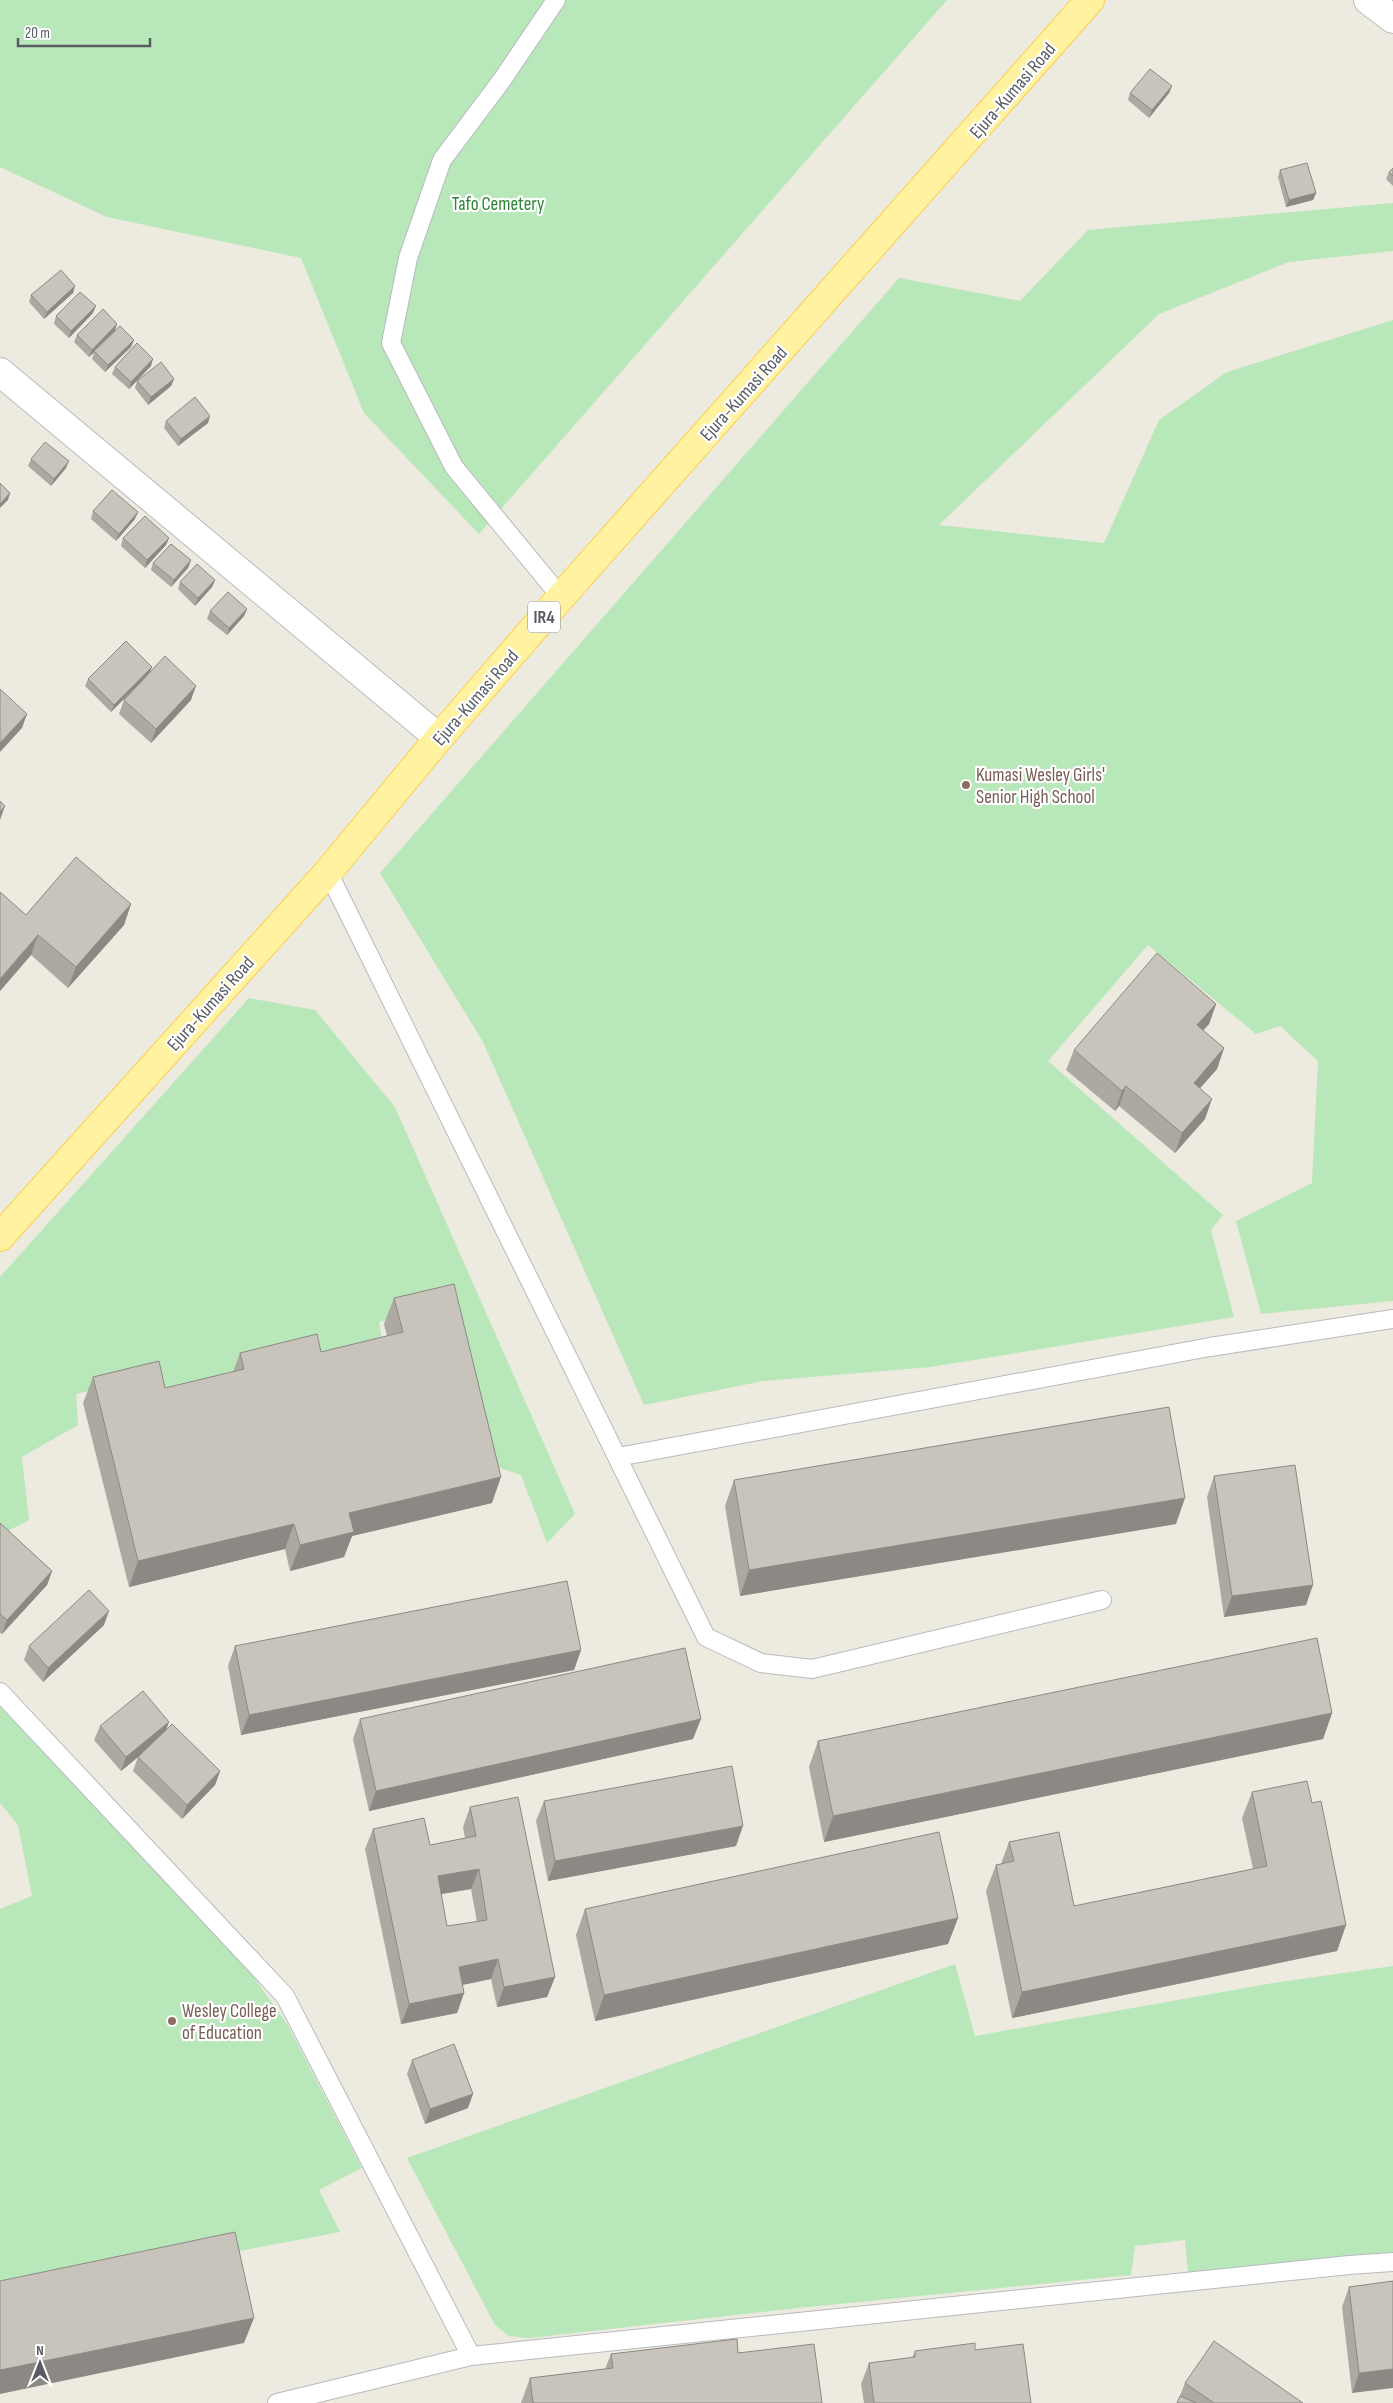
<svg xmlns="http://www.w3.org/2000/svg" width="1393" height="2403" font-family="'Sofia Sans Condensed',sans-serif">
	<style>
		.green { fill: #b8e7ba }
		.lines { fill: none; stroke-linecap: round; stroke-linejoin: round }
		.lane-casing { stroke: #b7bac0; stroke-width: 20 }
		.street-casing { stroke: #b7bac0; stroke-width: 30 }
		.primary-casing { stroke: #fcd048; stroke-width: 30 }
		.lane { stroke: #fff; stroke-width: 18 }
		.street { stroke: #fff; stroke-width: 28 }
		.primary { stroke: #fff3a2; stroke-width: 28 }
		.wall { fill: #aca9a2; fill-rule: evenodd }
		.shaded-wall { fill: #8c8984 }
		.building { fill: #c8c4bc; stroke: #8c8984; fill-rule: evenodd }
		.education-dot { fill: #8d6e63; stroke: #fff; stroke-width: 2 }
		.labels { text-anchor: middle; stroke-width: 4.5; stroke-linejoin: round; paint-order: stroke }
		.shield { fill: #fff; stroke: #8a8d91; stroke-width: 1 }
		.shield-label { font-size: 18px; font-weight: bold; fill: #585c62 }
		.street-label { font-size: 19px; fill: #585c62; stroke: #fff }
		.park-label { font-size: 19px; fill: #2d8434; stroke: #fff }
		.education-label { font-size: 19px; fill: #785e54; stroke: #fff; text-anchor: start }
	</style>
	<rect width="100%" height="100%" fill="#edeadf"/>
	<!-- green -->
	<path class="green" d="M0,0H947L479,534L364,413L301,258L107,217L0,167Z
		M1393,203V251L1289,262L1159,314L939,525L1104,543L1159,420L1227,372L1393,320V1301L1261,1314L1236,1221L1312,1183L1318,1061L1280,1026L1256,1034L1148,945L1048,1061L1223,1215L1211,1230L1234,1317L931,1367L763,1381L644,1405L483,1042L380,873L899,278L1020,301L1088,230Z
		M249,998L315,1010L395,1107L575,1514L547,1543L521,1475L492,1465L448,1305L379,1322L385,1355L158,1410L150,1378L76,1394L78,1425L22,1457L29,1520L2,1534L0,1532V1277Z
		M0,1703L250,1972L287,2024L362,2168L319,2190L340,2232L0,2296V1909L32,1896L18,1825L0,1803Z
		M955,1964L975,2036L1273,1983L1393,1966V2256L1188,2273L1185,2240L1135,2246L1131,2275L798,2308L530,2338L509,2336L495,2325L407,2158Z"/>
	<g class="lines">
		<!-- lane casing -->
		<g class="lane-casing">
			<path id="lane" d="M556,0L502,80L442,160L408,258L391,343L454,467L561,597
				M328,872L706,1637L761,1663L812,1669L1102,1600
				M618,1457L1210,1347L1393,1319
				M0,1692L285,1996L471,2356
				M277,2403L471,2356L1349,2265L1393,2262"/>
		</g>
		<!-- street casing -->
		<g class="street-casing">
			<path id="street" d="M1368,0L1393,19
				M0,372L439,738"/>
		</g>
		<!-- primary casing -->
		<g class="primary-casing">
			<path id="primary" d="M0,1237L328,872L439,738L561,597L1090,0"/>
		</g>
		<!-- lane -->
		<use href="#lane" class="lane"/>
		<!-- street -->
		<use href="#street" class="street"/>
		<!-- primary -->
		<use href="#primary" class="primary"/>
	</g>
	<!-- wall -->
	<path class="wall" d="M1172,86L1169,93L1149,118L1128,100L1130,93Z
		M1393,168V186L1386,179L1389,172Z
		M1280,170L1316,193L1313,200L1286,207L1278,177Z
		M75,286L73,293L44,319L29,302L31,295Z
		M93,313L69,338L54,324L56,316Z
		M115,331L134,340L131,347L105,372L92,359L94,353L89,357L74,342L77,335Z
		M151,366L129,389L112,374L115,367Z
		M174,379L171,386L148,405L135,388L137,381Z
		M166,421L208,423L178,446L164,428Z
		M31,459L66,468L51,486L28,466Z
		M93,511L135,519L116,541L91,519Z
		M123,538H169L166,545L145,568L121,546Z
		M191,560L188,568L171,587L151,570L153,563Z
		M215,580L212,587L195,606L178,589L180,582Z
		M247,609L244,616L227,635L207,619L210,611Z
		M150,672L191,700L151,743L119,714L124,700L132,691L111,712L85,686L88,679Z
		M0,892L26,915L131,904L124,925L68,988L31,955L0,991Z
		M1216,1004L1209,1024L1203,1030L1224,1048L1217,1069L1200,1088L1205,1119L1175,1153L1119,1106L1115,1111L1066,1070L1074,1050Z
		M394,1298L492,1503L352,1536L344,1557L290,1571L285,1549L129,1587L83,1403L93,1377L165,1388L233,1372L240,1353L321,1352L387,1336L384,1324Z
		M1214,1476L1306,1605L1224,1617L1207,1497Z
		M734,1480L1176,1524L740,1596L725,1506Z
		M0,1523L52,1571L47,1585L2,1634L0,1633Z
		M104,1625L43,1682L24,1660L29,1646Z
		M235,1646L581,1650L574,1670L241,1735L228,1666Z
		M1332,1713L1323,1739L824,1842L809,1767L818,1741Z
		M360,1719L693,1739L369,1811L353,1739Z
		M169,1722L166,1729L220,1771L215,1785L182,1819L133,1771L138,1757L121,1771L94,1740L100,1726Z
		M1252,1792L1312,1803L1346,1925L1337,1951L1012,2018L986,1891L996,1865L1001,1864L1009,1842L1074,1906L1253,1869L1242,1818Z
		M544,1801L736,1846L548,1881L536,1821Z
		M470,1807L555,1977L547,1997L497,2007L491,1979L462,1985L464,1993L457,2013L401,2024L365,1849L373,1829L430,1845L465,1838L463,1827ZM471,1889L477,1922L447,1926L441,1894Z
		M585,1909L958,1918L948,1944L595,2021L576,1935Z
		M412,2060L468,2108L425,2124L407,2074Z
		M1393,2281L1352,2393L1342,2307L1349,2287Z
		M975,2350L1031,2403H864L861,2384L869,2363L912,2358L915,2351Z
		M738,2353L822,2403H521L530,2378L605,2369L611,2354Z
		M1185,2383L1303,2403H1177Z"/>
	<!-- shaded-wall -->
	<path class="shaded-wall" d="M1172,86L1169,93L1149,118L1152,110Z
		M1316,193L1313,200L1286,207L1289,200Z
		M75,286L73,293L44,319L47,312Z
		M96,306L93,313L69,338L71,331Z
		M117,324L115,331L89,357L92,350Z
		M134,340L131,347L105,372L108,365Z
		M153,359L151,366L129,389L131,382Z
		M174,379L171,386L148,405L151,397Z
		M210,416L208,423L178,446L181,439Z
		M69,461L66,468L51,486L54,479Z
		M10,493L8,500L0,508V504Z
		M138,512L135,519L116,541L119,534Z
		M169,538L166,545L145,568L147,560Z
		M191,560L188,568L171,587L174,580Z
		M215,580L212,587L195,606L198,598Z
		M247,609L244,616L227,635L229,628Z
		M152,667L149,674L111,712L114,705Z
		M196,686L191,700L151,743L156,729Z
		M27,714L22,728L0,752V743Z
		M5,806L0,820V812Z
		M131,904L124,925L68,988L76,967Z
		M38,935L31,955L0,991V979Z
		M1216,1004L1209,1024L1190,1045L1197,1025Z
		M1224,1048L1217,1069L1186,1104L1194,1083Z
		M1126,1086L1119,1106L1115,1111L1122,1091Z
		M1212,1099L1205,1119L1175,1153L1182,1133Z
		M501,1477L492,1503L352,1536L344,1557L290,1571L300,1545L349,1513Z
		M1185,1498L1176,1524L740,1596L749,1570Z
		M294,1524L285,1549L129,1587L138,1561Z
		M52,1571L47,1585L2,1634L7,1620Z
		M1313,1585L1306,1605L1224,1617L1232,1596Z
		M109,1611L104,1625L43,1682L48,1668Z
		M581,1650L574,1670L241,1735L249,1715Z
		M1332,1713L1323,1739L824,1842L833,1816Z
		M701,1719L693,1739L369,1811L376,1791Z
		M169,1722L164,1736L121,1771L126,1757Z
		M220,1771L215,1785L182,1819L187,1805Z
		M743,1826L736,1846L548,1881L555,1861Z
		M479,1869L471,1889L430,1896L438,1876Z
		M958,1918L948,1944L595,2021L604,1995Z
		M1346,1925L1337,1951L1012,2018L1022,1992Z
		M498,1959L491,1979L452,1987L459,1967Z
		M555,1977L547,1997L497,2007L504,1987Z
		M464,1993L457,2013L401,2024L409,2004Z
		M473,2094L468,2108L425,2124L430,2109Z
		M254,2318L244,2343L0,2394V2370Z
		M1393,2369V2388L1352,2393L1359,2373Z"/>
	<!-- building -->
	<path class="building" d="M1150,69L1172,86L1152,110L1130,93Z
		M1307,163L1316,193L1289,200L1280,170Z
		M1393,168V176L1389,172Z
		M61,270L75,286L47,312L31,295Z
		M80,292L96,306L71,331L56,316Z
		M103,309L117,324L92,350L77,335Z
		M120,326L134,340L108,365L94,351Z
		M137,343L153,359L131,382L115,367Z
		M161,362L174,379L151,397L137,381Z
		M195,397L210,416L181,439L166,421Z
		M45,442L69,461L54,479L31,459Z
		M0,483L10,493L0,504Z
		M112,490L138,512L119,534L93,511Z
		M145,516L169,538L147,560L123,538Z
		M171,544L191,560L174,580L153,563Z
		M197,564L215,580L198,598L180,582Z
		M228,592L247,609L229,628L210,611Z
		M126,641L152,667L114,705L88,679Z
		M165,656L196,686L156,729L124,700Z
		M0,689L27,714L0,743Z
		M0,801L5,806L0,812Z
		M76,857L131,904L76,967L38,935L0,979V892L26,915Z
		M1157,953L1216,1004L1197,1025L1224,1048L1194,1083L1212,1099L1182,1133L1126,1086L1122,1091L1074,1050Z
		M454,1284L501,1477L349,1513L354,1532L300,1545L294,1524L138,1561L93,1377L159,1361L165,1388L244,1369L240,1353L317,1334L321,1352L403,1332L394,1298Z
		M1169,1407L1185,1498L749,1570L734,1480Z
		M1295,1465L1313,1585L1232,1596L1214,1476Z
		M0,1523L52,1571L7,1620L0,1614Z
		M567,1581L581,1650L249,1715L235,1646Z
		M89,1590L109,1611L48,1668L29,1646Z
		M1317,1638L1332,1713L833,1816L818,1741Z
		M685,1648L701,1719L376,1791L360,1719Z
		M143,1691L169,1722L126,1757L100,1726Z
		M172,1724L220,1771L187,1805L138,1757Z
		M732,1766L743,1826L555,1861L544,1801Z
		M1307,1781L1312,1803L1321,1801L1346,1925L1022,1992L996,1865L1014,1861L1009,1842L1059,1832L1074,1906L1267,1866L1252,1792Z
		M518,1797L555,1977L504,1987L498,1959L459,1967L464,1993L409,2004L373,1829L424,1818L430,1845L476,1836L470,1807ZM479,1869L487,1920L447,1926L438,1876Z
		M939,1832L958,1918L604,1995L585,1909Z
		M454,2044L473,2094L430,2109L412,2060Z
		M235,2232L254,2318L0,2370V2281Z
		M1393,2281V2369L1359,2373L1349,2287Z
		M737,2339L738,2353L814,2344L822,2403H533L530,2378L613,2368L611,2354Z
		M1214,2341L1303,2403H1214L1185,2383Z
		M975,2343V2350L1023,2344L1031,2403H874L869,2363L915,2357V2351Z
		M1180,2396L1196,2403H1177Z"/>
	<!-- markers -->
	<g class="education-dot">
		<circle cx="966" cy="785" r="5"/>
		<circle cx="172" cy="2021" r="5"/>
	</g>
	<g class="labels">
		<!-- shield labels -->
		<rect class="shield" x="528" y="601.5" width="32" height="31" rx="4"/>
		<g class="shield-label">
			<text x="544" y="623">IR4</text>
		</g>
		<!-- street labels -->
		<g class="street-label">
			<text transform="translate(1012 90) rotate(-49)" y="7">Ejura-Kumasi Road</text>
			<text transform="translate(743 393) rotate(-48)" y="7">Ejura-Kumasi Road</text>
			<text transform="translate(475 697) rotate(-49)" y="7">Ejura-Kumasi Road</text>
			<text transform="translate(210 1003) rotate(-48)" y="7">Ejura-Kumasi Road</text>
		</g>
		<!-- park labels -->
		<g class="park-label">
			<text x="498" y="210">Tafo Cemetery</text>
		</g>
		<!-- education labels -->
		<g class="education-label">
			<text x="976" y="781">Kumasi Wesley Girls'<tspan x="976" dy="22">Senior High School</tspan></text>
			<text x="182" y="2017">Wesley College<tspan x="182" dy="22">of Education</tspan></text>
		</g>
	</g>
	<!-- north arrow -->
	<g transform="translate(40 2363)" stroke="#ffffff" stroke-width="4" paint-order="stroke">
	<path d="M0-4L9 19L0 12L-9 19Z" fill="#585c62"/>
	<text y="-8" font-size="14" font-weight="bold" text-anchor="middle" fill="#585c62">N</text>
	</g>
	<!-- scale -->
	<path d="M18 38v8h132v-8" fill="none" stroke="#585c62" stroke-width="2.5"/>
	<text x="25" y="38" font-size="15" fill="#585c62" stroke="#ffffff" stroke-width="4" paint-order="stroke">20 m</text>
</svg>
